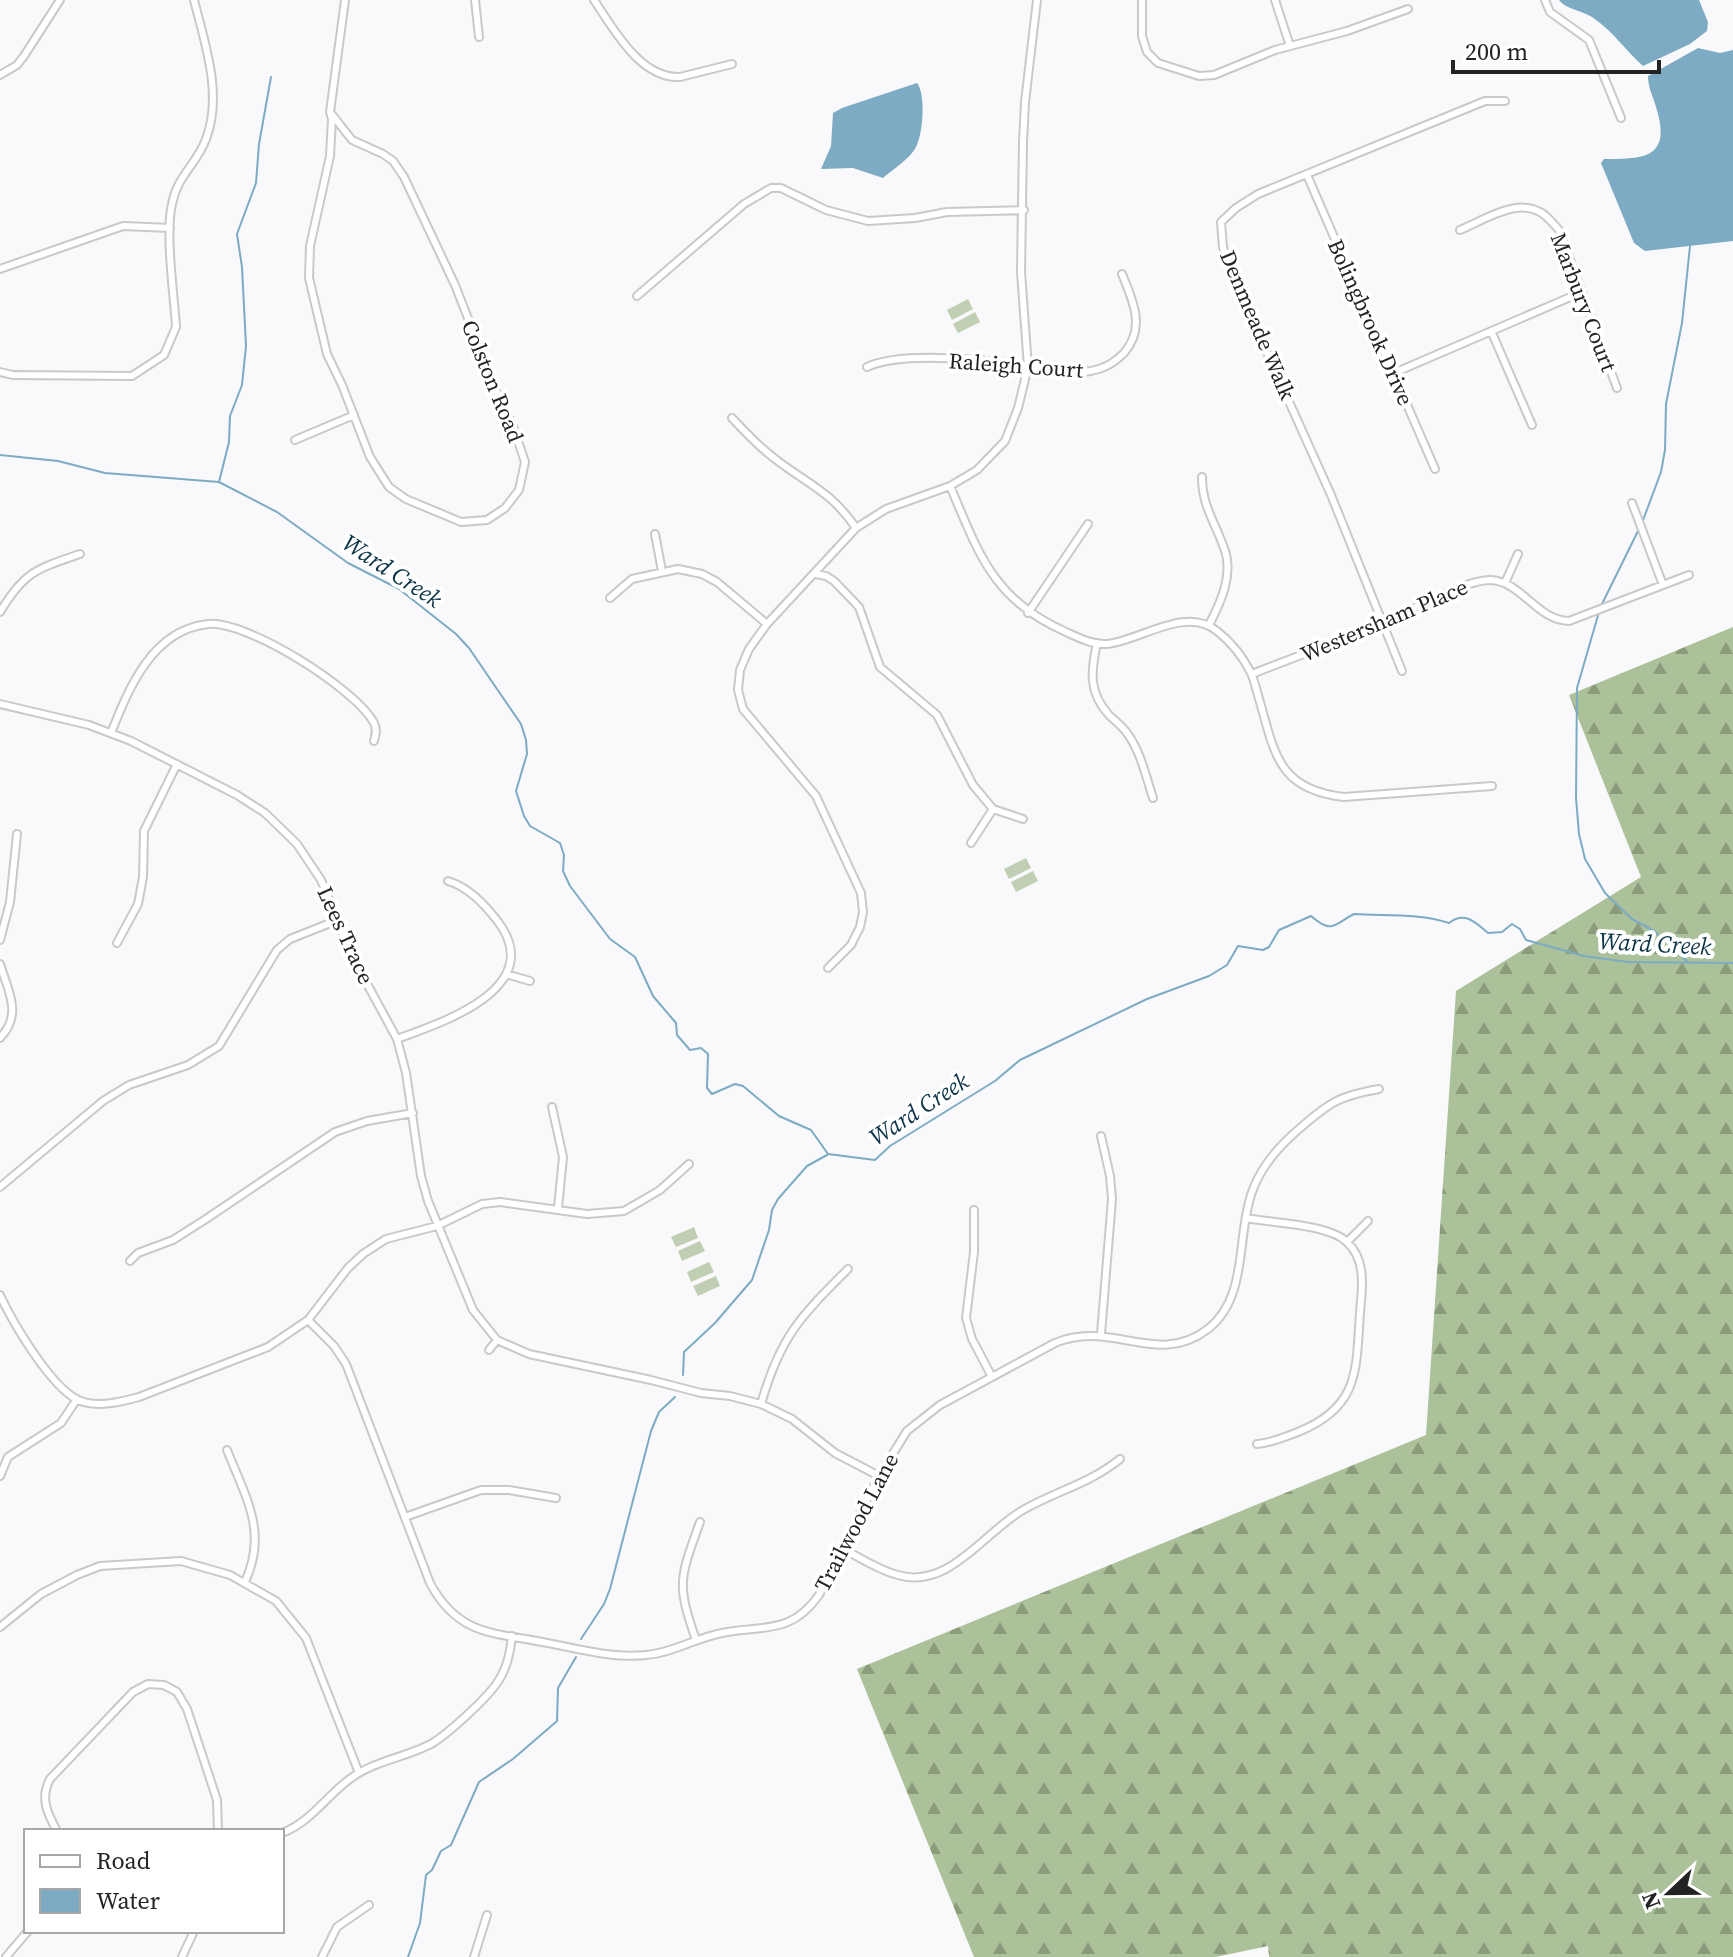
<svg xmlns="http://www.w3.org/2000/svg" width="1733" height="1957" font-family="'Source Serif 4',serif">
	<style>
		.forest { fill: url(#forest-firs) }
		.park { fill: #c0cfb4 }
		.water { fill: #7dabc4 }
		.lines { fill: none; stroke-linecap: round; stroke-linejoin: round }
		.stream { stroke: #7dabc4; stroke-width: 2 }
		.minor-casing { stroke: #c8c9ca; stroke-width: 10 }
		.minor { stroke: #fff; stroke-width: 6 }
		.labels { text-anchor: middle; stroke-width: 8; stroke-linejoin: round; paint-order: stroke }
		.street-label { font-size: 22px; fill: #232323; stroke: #fff }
		.water-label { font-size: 24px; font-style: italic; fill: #0c3447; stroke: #fff }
	</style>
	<defs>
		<pattern id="forest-firs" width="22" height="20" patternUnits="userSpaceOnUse" patternTransform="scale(2)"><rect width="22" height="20" fill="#abc199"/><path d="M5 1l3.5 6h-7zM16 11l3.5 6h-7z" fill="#8b9c7c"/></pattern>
	</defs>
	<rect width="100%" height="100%" fill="#f9f9fb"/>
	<!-- forest -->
	<path class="forest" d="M1733,627V1957H1269L1268,1946L1216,1957H974L857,1669L1426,1435L1456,991L1641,877L1569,695Z"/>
	<!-- park -->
	<path class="park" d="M968,299L973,309L952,320L947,310Z
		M975,312L980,322L958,333L953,324Z
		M1026,858L1031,868L1009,879L1004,869Z
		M1033,871L1038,881L1016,892L1011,882Z
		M694,1227L698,1238L676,1247L671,1237Z
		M700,1241L705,1251L682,1261L678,1251Z
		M709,1262L714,1272L691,1282L687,1272Z
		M716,1276L720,1286L698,1296L693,1286Z"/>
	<!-- water -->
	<path class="water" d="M1559,0H1699L1708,22L1707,31L1690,44L1643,66C1624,49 1615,33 1592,17C1581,10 1565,9 1559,0Z
		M1698,48L1720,53L1733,50V241L1645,251L1634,243L1601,163L1604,159C1645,159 1672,158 1656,107C1653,96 1648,88 1648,76Z
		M917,83C926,94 923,134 916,147C911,158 893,169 883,178L853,168L821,169L831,146L833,113L842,108Z"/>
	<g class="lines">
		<!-- stream -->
		<path class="stream" d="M0,455L58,461L105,473L219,482L277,512L348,563L399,589L456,634L469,648L521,724L526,740L527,754L516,791L524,816L530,826L560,843L564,855L563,871L570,886L610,939L635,957L653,996L676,1023L677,1035L690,1050L701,1048L708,1054L707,1088L712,1094L735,1084L743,1086L779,1116L811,1130L828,1154L875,1160L890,1146L995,1081L1020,1060L1147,999L1209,976L1227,965L1238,946L1263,950L1269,947L1279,930L1311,916C1333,935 1334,924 1354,914C1385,916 1420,913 1449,923C1465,911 1475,922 1488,933L1502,932L1512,924L1520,929L1526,940L1584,956L1628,962L1733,963
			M219,482L229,442L230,416L242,385L246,346L242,267L237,234L256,183L259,144L271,77
			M1642,523L1661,472L1665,450L1666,404L1682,323L1690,246
			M1601,606L1639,529
			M1599,612L1577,688L1576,798L1579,834L1585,859L1605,893L1632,919L1654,931L1687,961
			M683,1375L684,1352L715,1323L752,1280L769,1230L772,1210L778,1199L807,1166L827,1155
			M581,1639L604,1604L610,1589L651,1431L659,1412L675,1397
			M408,1957L420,1923L426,1875L432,1870L441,1851L451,1845L479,1782L513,1759L557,1721L558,1688L576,1657"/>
		<!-- minor casing -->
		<g class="minor-casing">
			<path id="minor" d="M475,0L479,37
				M594,0C613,28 640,79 680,77L732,64
				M1142,0V36L1147,52L1158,63L1199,76L1214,75L1275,50L1347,31L1408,9
				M1275,0L1290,46
				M1545,0L1550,12L1589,40L1621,118
				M0,75L17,65L24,56L60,0
				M330,112L352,140L383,154L393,161L404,177L455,285L498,395L513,426L525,462L519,490L505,508L487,520L461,522L406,499L389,487L370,457L342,385L327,354L309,278L310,246L330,156L332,119L330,112L345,0
				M1307,175L1435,469
				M1460,230C1482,221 1516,198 1540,212C1548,216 1553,224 1559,230L1617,388
				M0,269L123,226L170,228
				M637,296L744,204L771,188H781L826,210L868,221L915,218L947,212L1024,210
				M1492,333L1532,425
				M867,367C913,346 1030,367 1084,372C1101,370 1112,365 1124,353C1146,328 1133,301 1122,274
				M0,372L13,375L132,376L164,355L176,327C174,294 165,234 172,204C177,176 197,164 206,139C223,95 205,44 194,0
				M1394,373L1582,292
				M732,418C745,432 758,446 774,458C807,484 831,491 856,528
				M295,440L354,415
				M1202,477C1202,506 1215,522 1224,548C1234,574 1221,602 1209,625
				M950,486C979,554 993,600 1066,632C1079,638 1093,645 1107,644C1140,641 1186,605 1217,631C1231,642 1243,657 1251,673C1255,682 1257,693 1260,702C1275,756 1280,790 1344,797L1492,786
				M1632,503L1663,585
				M655,534L662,571
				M816,574L826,576L834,581L859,607L880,667L937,715L973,785L993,809L1023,819
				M1505,583L1518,554
				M610,598L632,579L678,569L702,574L717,582L767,624
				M0,612C24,572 36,569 80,554
				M1028,613L1088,524
				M1097,643C1091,671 1088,692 1109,715C1115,721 1122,726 1127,733C1141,752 1146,777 1153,798
				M1402,671L1331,495L1228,266L1223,247L1221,222L1236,208L1258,194L1485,101H1505
				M1252,674C1295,657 1340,641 1383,623C1409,612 1464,580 1490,580C1522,581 1536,620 1569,621L1689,575
				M0,704L89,725L131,741L237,795L265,813L297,844L321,880L353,958L397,1039L406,1073L421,1176L428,1201L473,1310L497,1340L529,1354L651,1380L701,1393L730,1396L761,1404L792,1419L835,1453L879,1476
				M111,733C129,688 152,630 208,624C247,620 356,689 374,723C377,729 376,734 374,741
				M971,843L993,809
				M0,940L10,902L17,834
				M117,943L138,904L143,877L144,831L177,764
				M0,964C8,991 23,1014 0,1038
				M828,968L851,945L860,927L863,912L861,893L816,796L743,709L738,690L740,670L749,649L767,624L856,528L886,509L950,486L977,470L1005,441L1018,408L1028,367L1021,272L1023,142L1025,102L1037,0
				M506,974L530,981
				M397,1039C444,1022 550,987 496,919C483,903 468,887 448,881
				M552,1107L563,1157L558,1208
				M0,1187L103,1101L129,1085L188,1065L219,1046L277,950L290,939L338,920
				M974,1210V1252L966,1318L972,1339L992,1377
				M1246,1218C1272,1223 1328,1224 1347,1242C1367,1261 1362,1288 1360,1312C1356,1370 1360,1407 1298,1432C1284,1437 1272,1443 1257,1444
				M1347,1242L1368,1221
				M130,1261L138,1253L173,1240L206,1219L335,1132L367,1121L413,1113
				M0,1295C13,1323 50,1386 78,1400C96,1408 121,1402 139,1397L268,1347L308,1320L348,1268L363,1254L386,1239L437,1226L482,1204L500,1202L587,1214L624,1211L660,1190L689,1164
				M308,1320L334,1346L346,1364L430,1583C440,1602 453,1617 472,1626C491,1635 516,1637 537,1641C572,1647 610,1659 646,1655C672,1653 696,1638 722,1633C763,1625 791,1635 819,1595L879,1476L907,1431L940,1405L1055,1343C1112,1319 1157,1368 1208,1329C1249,1297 1236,1235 1252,1192C1261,1166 1279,1146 1299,1129C1330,1102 1339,1096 1379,1089
				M1101,1334L1112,1199L1110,1176L1101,1136
				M489,1350L497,1340
				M761,1404C780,1337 800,1317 848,1269
				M227,1450C246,1498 268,1532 245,1582
				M0,1476L8,1457L61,1423L77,1399
				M405,1517L481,1490H509L556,1498
				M843,1549C861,1558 878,1570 898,1575C949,1590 984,1532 1023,1510C1056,1491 1089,1484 1120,1459
				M0,1627L41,1594L77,1575L100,1566L181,1561L230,1575L276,1601L306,1638L359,1773
				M696,1640C676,1583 680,1578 700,1522
				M57,1831C47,1813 40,1798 50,1779L133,1692L148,1684L164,1685L177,1692L187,1709L217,1800L218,1831
				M282,1833C313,1821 328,1793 354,1776C376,1761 405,1757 429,1745C445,1737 486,1699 497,1683C507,1669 510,1653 512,1636
				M6,1957L28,1931
				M182,1957L194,1931
				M322,1957L337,1927L369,1905
				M474,1957L487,1915"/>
		</g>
		<!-- minor -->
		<use href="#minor" class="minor"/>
	</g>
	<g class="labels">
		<!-- street labels -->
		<g class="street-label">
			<text transform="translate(1584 302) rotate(69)" y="8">Marbury Court</text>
			<text transform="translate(1371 322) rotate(66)" y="8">Bolingbrook Drive</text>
			<text transform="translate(1258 325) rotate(67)" y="8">Denmeade Walk</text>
			<text transform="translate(1016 365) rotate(4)" y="8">Raleigh Court</text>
			<text transform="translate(493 381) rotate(68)" y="8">Colston Road</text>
			<text transform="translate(1384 620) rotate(-23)" y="8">Westersham Place</text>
			<text transform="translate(346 935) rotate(65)" y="8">Lees Trace</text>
			<text transform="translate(856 1522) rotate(-62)" y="8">Trailwood Lane</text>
		</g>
		<!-- water labels -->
		<g class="water-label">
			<text transform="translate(392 571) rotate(33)" y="8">Ward Creek</text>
			<text transform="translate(1655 944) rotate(3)" y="8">Ward Creek</text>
			<text transform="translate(919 1109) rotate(-33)" y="8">Ward Creek</text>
		</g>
	</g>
	<!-- legend -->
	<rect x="24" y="1829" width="260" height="104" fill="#ffffff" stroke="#a7a7a7" stroke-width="2"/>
	<rect x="40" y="1855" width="40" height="12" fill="#ffffff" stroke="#a7a7a7" stroke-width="2"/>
	<text x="96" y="1869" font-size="24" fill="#232323">Road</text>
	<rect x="40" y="1889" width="40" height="24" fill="#7dabc4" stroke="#a7a7a7" stroke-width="2"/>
	<text x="96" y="1909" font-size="24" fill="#232323">Water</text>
	<!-- north arrow -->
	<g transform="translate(1669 1893) rotate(248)" stroke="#ffffff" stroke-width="6" paint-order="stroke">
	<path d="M0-6L14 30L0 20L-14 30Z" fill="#232323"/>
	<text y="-12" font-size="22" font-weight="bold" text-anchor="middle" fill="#232323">N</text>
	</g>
	<!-- scale -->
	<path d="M1453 60v12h206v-12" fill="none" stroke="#232323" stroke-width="4"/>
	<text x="1465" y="60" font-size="24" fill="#232323" stroke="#ffffff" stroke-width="6" paint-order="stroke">200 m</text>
</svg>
